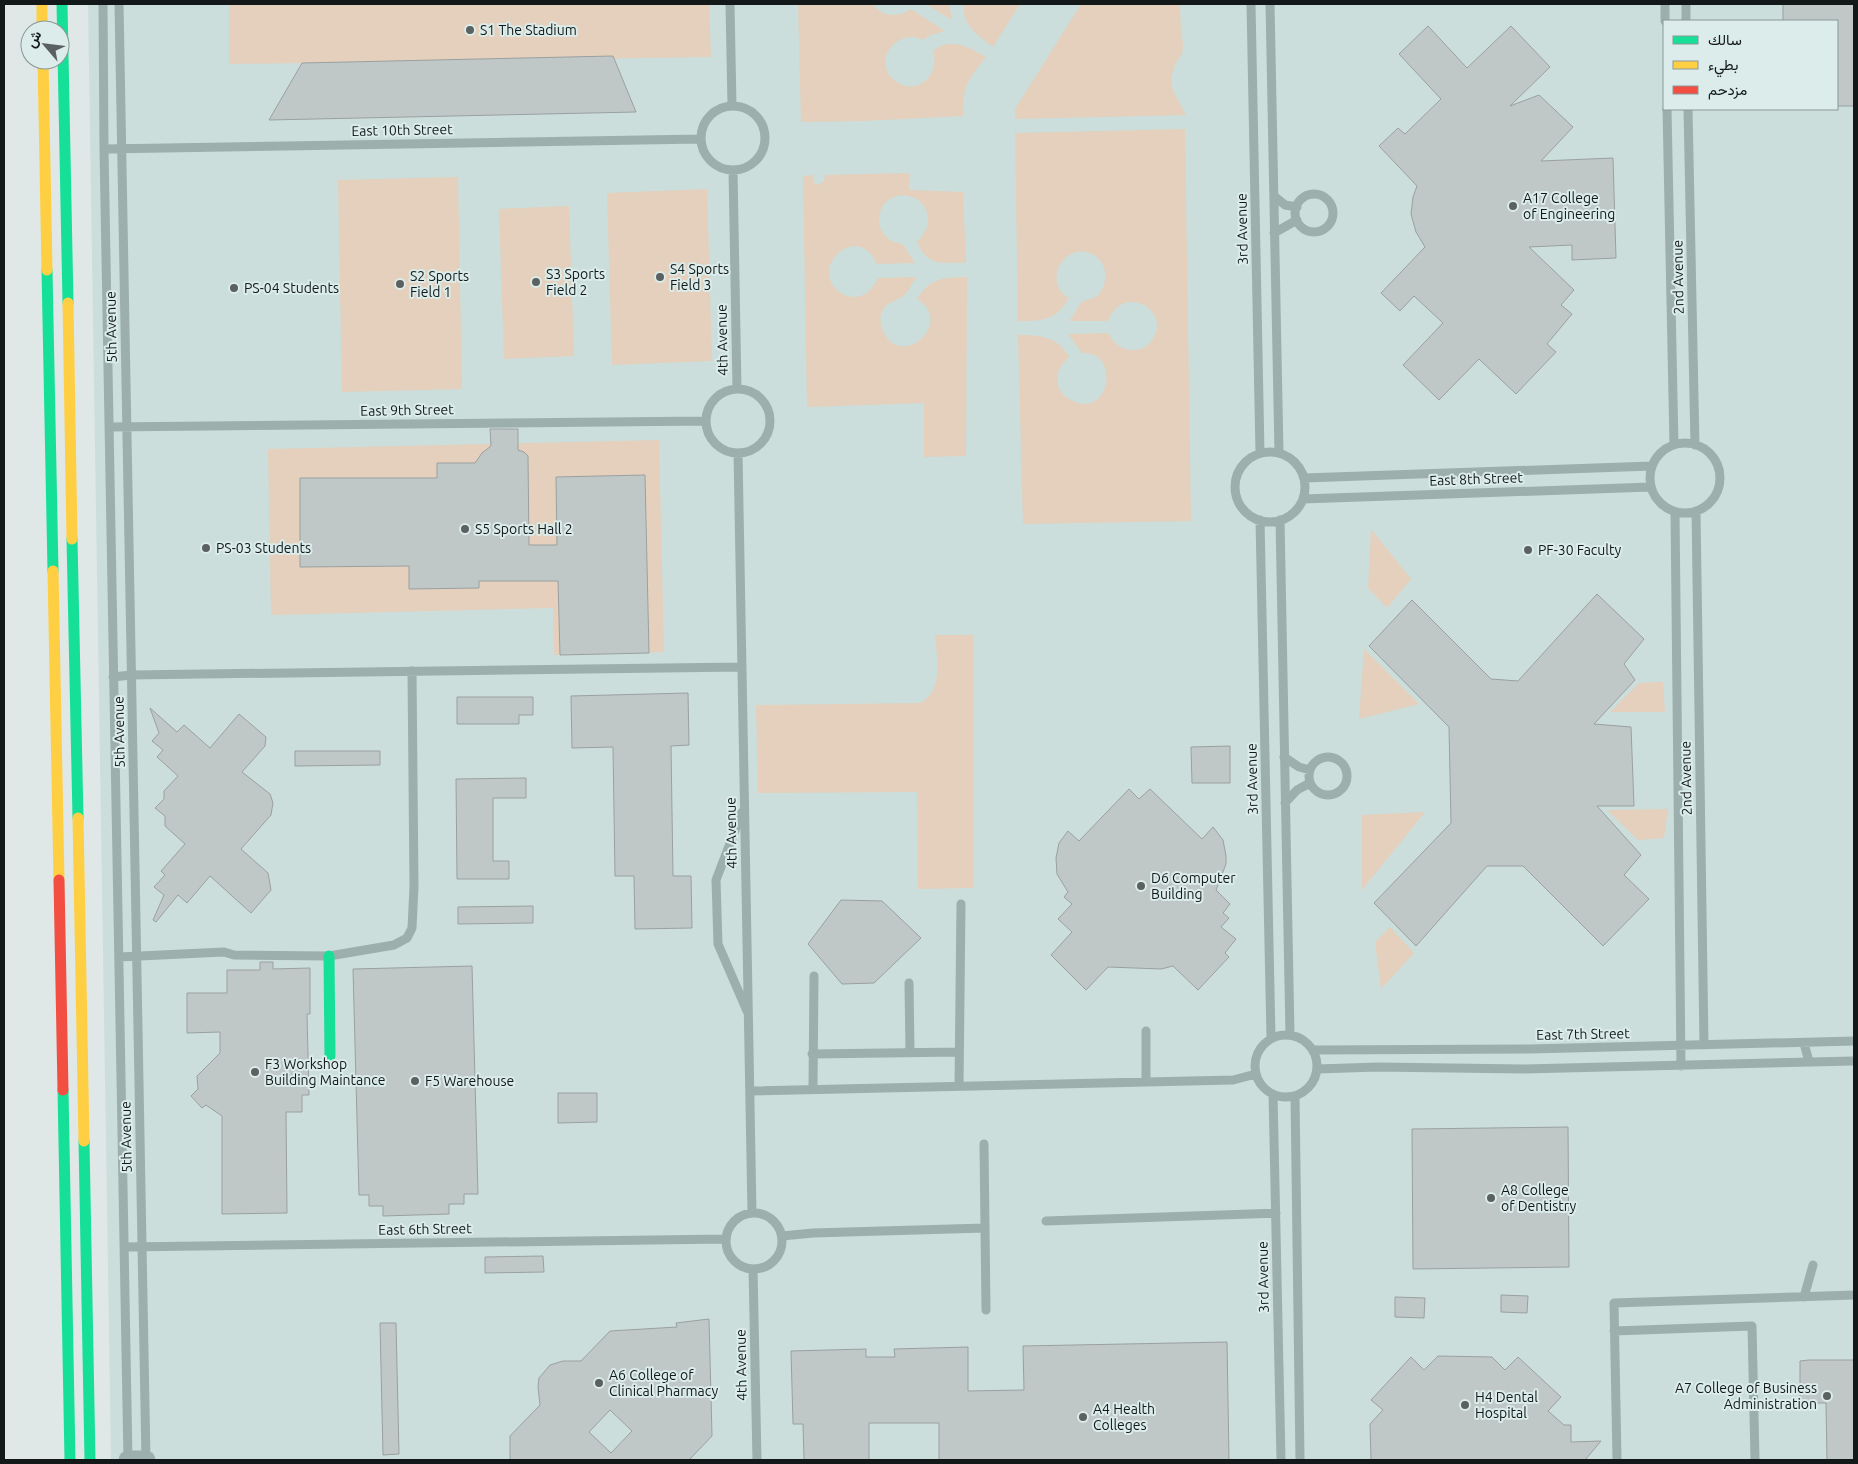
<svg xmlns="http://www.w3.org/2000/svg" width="1858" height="1464" font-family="Ubuntu,Vazirmatn,sans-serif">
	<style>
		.built { fill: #cbdedb; fill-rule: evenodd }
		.green { fill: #e4d0bc }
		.building { fill: #c0c8c7; stroke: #9aa0a0; fill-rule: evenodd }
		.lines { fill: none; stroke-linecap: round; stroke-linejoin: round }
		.lane { stroke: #9cafac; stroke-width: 9 }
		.street { stroke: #9cafac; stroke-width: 19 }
		.fast { stroke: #16e098; stroke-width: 11 }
		.slow { stroke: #ffcf43; stroke-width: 11 }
		.jam { stroke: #f24e42; stroke-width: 11 }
		.poi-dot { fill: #5a6160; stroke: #dbecea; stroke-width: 2 }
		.labels { text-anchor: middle; stroke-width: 4; stroke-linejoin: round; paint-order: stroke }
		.poi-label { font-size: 14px; fill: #121918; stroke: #dbecea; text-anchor: start }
		.street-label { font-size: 14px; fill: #121918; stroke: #dbecea }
	</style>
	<rect width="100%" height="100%" fill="#dfe8e7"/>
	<!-- built -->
	<path class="built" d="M88,4H1854V1460H111ZM1664,21H1837V109H1664Z"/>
	<!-- green -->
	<path class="green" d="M229,4H709L711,57L229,64Z
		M798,4H873C882,17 898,18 911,9L945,31L931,35L923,40C900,27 872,58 892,78C913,99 941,78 933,51C950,37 969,47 986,57C968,79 962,87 963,116L863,121L801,122Z
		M926,4H949L952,20Z
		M964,4H1020L993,47C978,36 961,24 964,4Z
		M1081,4H1180L1181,30L1183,45L1182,54L1175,64L1171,79L1173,91L1186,115L1015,119V109Z
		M1185,129L1191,521L1023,524L1018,335C1039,335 1058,336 1069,357C1061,365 1055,373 1058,384C1059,392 1066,398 1073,401C1110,419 1121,351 1082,353L1068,334L1108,333C1114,343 1120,350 1133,350C1141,350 1147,347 1152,340C1173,310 1122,282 1108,321H1069C1073,317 1079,304 1082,302C1087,298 1094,300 1099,294C1105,286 1107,277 1104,268C1103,263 1098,257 1092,254C1063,241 1042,284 1069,298C1056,321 1042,321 1018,321L1015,133Z
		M909,173V190L963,192L966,263C941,262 929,268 917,242C925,234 930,225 927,214C926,206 920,200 912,197C877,185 864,239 903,244L915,263L877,264C858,222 810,265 837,290C842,295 849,297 855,297C867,296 873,288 878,278L916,277C913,282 908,293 903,296C895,302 886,301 882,312C879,319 881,325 883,331C900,371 956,323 917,299C931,277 943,278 967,277L966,456L924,457V403L807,407L803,176L813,175V182L818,185L824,181L825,175Z
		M458,177L462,389L342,392L338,180Z
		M707,189L712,361L612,365L607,193Z
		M569,206L574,356L504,359L499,209Z
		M659,440L664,652L554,655L553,608L271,615L268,449Z
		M1371,529L1411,579L1387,608L1368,588Z
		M935,635H973V888L918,889L917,792L758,793L756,705L919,703C944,693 937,657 935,635Z
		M1364,649L1419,704L1359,719Z
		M1663,682L1665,712H1610L1639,683Z
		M1668,809L1664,838L1638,840L1607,810Z
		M1425,812L1362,890V815Z
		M1390,927L1414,953L1381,989L1375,942Z"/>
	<!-- building -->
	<path class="building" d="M1783,4H1854V106H1837V21H1783Z
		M1428,26L1467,68L1511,26L1550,67L1510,106L1539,95L1573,127L1541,161L1613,158L1616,258L1572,260V245L1529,247L1574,290L1561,305L1572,314L1547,344L1556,352L1516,394L1479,359L1439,400L1403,365L1443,323L1414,296L1400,311L1381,293L1425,247L1416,232L1411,214L1413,197L1417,186L1379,146L1398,128L1405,134L1441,99L1399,54Z
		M613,56L636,112L269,120L302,63Z
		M490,429H518V450L524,452L528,456L529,545H557L556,477L645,475L649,653L560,655L558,581H479V588L409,589V566L300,567V478H437V463H475L482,453L491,446Z
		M1597,594L1644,639L1624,664L1635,680L1594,724L1631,727L1634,806H1597L1641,855L1624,875L1649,899L1603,946L1523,866H1487L1416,946L1374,903L1451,823L1449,727L1369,646L1412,600L1491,679L1518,681Z
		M688,693L689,745L671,746L673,876H691L692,928L635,929L634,876H615L613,747L572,748L571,696Z
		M457,697H533V715H519V724H457Z
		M150,708L177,732L184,725L210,748L239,714L266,737L265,746L242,772L270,794L273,803L271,815L241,849L268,873L271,890L251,913L210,876L187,903L178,895L156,922L153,920L164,895L154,887L165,875L161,871L185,844L165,826V816L155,808L164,799V791L178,776L157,757L163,750L152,741L159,733Z
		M1230,746V783H1192L1191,747Z
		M295,751H380V765L295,766Z
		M526,778V798H493V861H509V879H457L456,779Z
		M1129,789L1139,799L1150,789L1202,839L1213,827L1223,840L1226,856V864L1216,890L1230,904L1223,913L1229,918L1221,927L1236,939L1225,953L1229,957L1198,990L1173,966L1161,969L1108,967L1086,990L1051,955L1072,932L1058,919L1072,904L1064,897L1068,892L1057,874L1056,858L1059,843L1068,831L1079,841Z
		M841,900L882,901L921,938L874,983L842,984L808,944Z
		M533,906V923L458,924V907Z
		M260,962H273V969L310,968V1014H307L309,1095H302V1112H286L287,1213L222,1214V1116L206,1105L202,1108L191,1096L198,1089L197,1076L220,1053V1032L187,1033V993H227V970H260Z
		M472,966L478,1194H464V1204H449V1214L383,1216V1206H369V1195H359L353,969Z
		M558,1093H597V1122L558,1123Z
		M1568,1127L1569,1267L1413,1269L1412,1129Z
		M543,1256L544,1272L485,1273V1257Z
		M1501,1295L1528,1296L1527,1313L1501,1312Z
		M1395,1297L1425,1298L1424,1318L1395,1317Z
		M709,1319L712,1436L689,1460H510V1436L540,1405L538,1387L539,1378L550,1365L563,1361H581L610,1331L677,1327L676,1323ZM610,1410L632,1431L611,1453L589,1432Z
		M380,1323H396L399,1454L383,1455Z
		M1227,1342L1229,1460H939V1423H869V1460H804L803,1424H793L791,1351L866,1349V1357H895L894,1349L968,1347V1391L1024,1390L1023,1346Z
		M1438,1356L1492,1357L1505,1370L1518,1357L1561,1397L1548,1411L1564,1425H1571V1442L1601,1441L1585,1460H1371L1370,1424L1383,1410L1371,1400L1411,1357L1424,1370Z
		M1809,1360H1854V1460H1827L1826,1403H1800V1361Z"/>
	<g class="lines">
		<!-- lane -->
		<path class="lane" d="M103,4L104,149L128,1460
			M119,4L146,1460
			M730,4L732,106
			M1251,4L1260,453
			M1270,4L1279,453
			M1665,4V21
			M1686,4V21
			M701 138a32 32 0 1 1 64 0a32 32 0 1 1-64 0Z
			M1667,109L1674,445
			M1688,109L1695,445
			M104,149L701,139
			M733,170L737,389
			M1295 213a19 19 0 1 1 38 0a19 19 0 1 1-38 0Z
			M1274,196L1285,205L1297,207
			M1274,233L1297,220
			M706 421a32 32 0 1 1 64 0a32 32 0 1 1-64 0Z
			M109,427L706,421
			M1650 478a35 35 0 1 1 70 0a35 35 0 1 1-70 0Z
			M1235 487a35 35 0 1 1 70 0a35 35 0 1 1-70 0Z
			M738,453L752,1213
			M1304,478L1652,466
			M1303,499L1651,487
			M1696,511L1704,1045
			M1675,512L1681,1066
			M1260,520L1271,1038
			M1280,520L1290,1035
			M113,677L131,675L742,667
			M1284,757L1299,767L1310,770
			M1309 776a19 19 0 1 1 38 0a19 19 0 1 1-38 0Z
			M1285,803L1297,790L1310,783
			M742,812L716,880L718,944L747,1011
			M119,957L224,952L234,955L329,956L394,945L407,938L412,928L414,887L412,671
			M909,983L910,1052
			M1146,1031V1082
			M1255 1066a31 31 0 1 1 62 0a31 31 0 1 1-62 0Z
			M1804,1043L1809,1062
			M1313,1050L1530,1049L1854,1041
			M812,1054L959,1052
			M1317,1069L1378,1067L1524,1069L1854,1061
			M959,1086L961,904
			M813,1089L814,976
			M750,1091L1233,1080L1256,1074
			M1273,1094L1281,1460
			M1295,1096L1300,1460
			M984,1144L986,1310
			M726 1241a28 28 0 1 1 56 0a28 28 0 1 1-56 0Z
			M1046,1221L1276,1213
			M782,1236L813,1233L985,1228
			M124,1247L725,1239
			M753,1269L757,1460
			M1804,1297L1813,1265
			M1614,1331L1752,1326L1755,1460
			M1617,1460L1614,1303L1854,1295"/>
		<!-- street -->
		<path class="street" d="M128,1460H146"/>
		<!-- fast -->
		<path class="fast" d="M62,4L68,303
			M47,270L53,571
			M72,539L78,818
			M329,956L330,1056
			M63,1090L70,1460
			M84,1141L90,1460"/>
		<!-- slow -->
		<path class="slow" d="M42,4V30
			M43,60L47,270
			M68,303L72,539
			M53,571L59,880
			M78,818L84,1141"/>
		<!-- jam -->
		<path class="jam" d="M59,880L63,1090"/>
	</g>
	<!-- markers -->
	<g class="poi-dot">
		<circle cx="470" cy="30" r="5"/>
		<circle cx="1513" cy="206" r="5"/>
		<circle cx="660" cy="277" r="5"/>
		<circle cx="536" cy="282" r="5"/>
		<circle cx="400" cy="284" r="5"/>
		<circle cx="234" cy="288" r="5"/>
		<circle cx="465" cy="529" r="5"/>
		<circle cx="206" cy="548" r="5"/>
		<circle cx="1528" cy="550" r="5"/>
		<circle cx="1141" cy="886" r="5"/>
		<circle cx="255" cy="1072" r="5"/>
		<circle cx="415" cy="1081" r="5"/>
		<circle cx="1491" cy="1198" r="5"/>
		<circle cx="599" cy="1383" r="5"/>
		<circle cx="1827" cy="1396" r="5"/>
		<circle cx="1465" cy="1405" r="5"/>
		<circle cx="1083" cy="1417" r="5"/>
	</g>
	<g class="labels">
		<!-- poi labels -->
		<g class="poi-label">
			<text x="480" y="35">S1 The Stadium</text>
			<text x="1523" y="203">A17 College<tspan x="1523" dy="16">of Engineering</tspan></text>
			<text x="670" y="274">S4 Sports<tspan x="670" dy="16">Field 3</tspan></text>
			<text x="546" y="279">S3 Sports<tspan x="546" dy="16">Field 2</tspan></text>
			<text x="410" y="281">S2 Sports<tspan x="410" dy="16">Field 1</tspan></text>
			<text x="244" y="293">PS-04 Students</text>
			<text x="475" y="534">S5 Sports Hall 2</text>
			<text x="216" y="553">PS-03 Students</text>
			<text x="1538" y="555">PF-30 Faculty</text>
			<text x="1151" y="883">D6 Computer<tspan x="1151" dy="16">Building</tspan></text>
			<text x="265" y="1069">F3 Workshop<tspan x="265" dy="16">Building Maintance</tspan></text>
			<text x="425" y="1086">F5 Warehouse</text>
			<text x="1501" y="1195">A8 College<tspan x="1501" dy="16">of Dentistry</tspan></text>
			<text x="609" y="1380">A6 College of<tspan x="609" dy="16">Clinical Pharmacy</tspan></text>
			<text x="1817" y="1393" text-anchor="end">A7 College of Business<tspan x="1817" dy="16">Administration</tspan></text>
			<text x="1475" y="1402">H4 Dental<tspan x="1475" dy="16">Hospital</tspan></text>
			<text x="1093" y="1414">A4 Health<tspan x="1093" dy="16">Colleges</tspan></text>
		</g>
		<!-- street labels -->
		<g class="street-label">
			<text transform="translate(402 130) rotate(-1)" y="5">East 10th Street</text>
			<text transform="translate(1242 229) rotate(-91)" y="5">3rd Avenue</text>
			<text transform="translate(1678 277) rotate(-91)" y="5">2nd Avenue</text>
			<text transform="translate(111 327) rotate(-91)" y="5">5th Avenue</text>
			<text transform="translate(722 340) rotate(-91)" y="5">4th Avenue</text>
			<text transform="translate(407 410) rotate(-1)" y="5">East 9th Street</text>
			<text transform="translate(1476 479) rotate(-2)" y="5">East 8th Street</text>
			<text transform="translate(119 732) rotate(-91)" y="5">5th Avenue</text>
			<text transform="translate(1686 778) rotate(-91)" y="5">2nd Avenue</text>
			<text transform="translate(1252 779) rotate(-91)" y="5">3rd Avenue</text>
			<text transform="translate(731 833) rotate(-91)" y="5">4th Avenue</text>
			<text transform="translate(1583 1034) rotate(-1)" y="5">East 7th Street</text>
			<text transform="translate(126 1137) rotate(-91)" y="5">5th Avenue</text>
			<text transform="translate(425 1229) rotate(-1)" y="5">East 6th Street</text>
			<text transform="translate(1263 1277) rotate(-91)" y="5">3rd Avenue</text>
			<text transform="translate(741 1365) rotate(-91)" y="5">4th Avenue</text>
		</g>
	</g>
	<!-- border -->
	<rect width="1858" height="1464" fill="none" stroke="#121918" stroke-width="10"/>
	<!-- legend -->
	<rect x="1663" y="20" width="175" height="90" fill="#dbecea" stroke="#8b9896"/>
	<rect x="1673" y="36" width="25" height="8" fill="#16e098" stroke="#8b9896"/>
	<text x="1708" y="45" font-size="15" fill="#121918">سالك</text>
	<rect x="1673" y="61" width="25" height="8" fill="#ffcf43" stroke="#8b9896"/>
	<text x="1708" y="70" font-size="15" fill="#121918">بطيء</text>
	<rect x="1673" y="86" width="25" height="8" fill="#f24e42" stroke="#8b9896"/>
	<text x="1708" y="95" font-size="15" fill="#121918">مزدحم</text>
	<!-- north arrow -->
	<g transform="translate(45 45) rotate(298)"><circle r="24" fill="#dbecea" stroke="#8b9896"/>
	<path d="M0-4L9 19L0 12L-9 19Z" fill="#5a6160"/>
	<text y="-8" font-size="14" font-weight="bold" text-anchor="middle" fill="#121918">ش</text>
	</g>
</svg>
